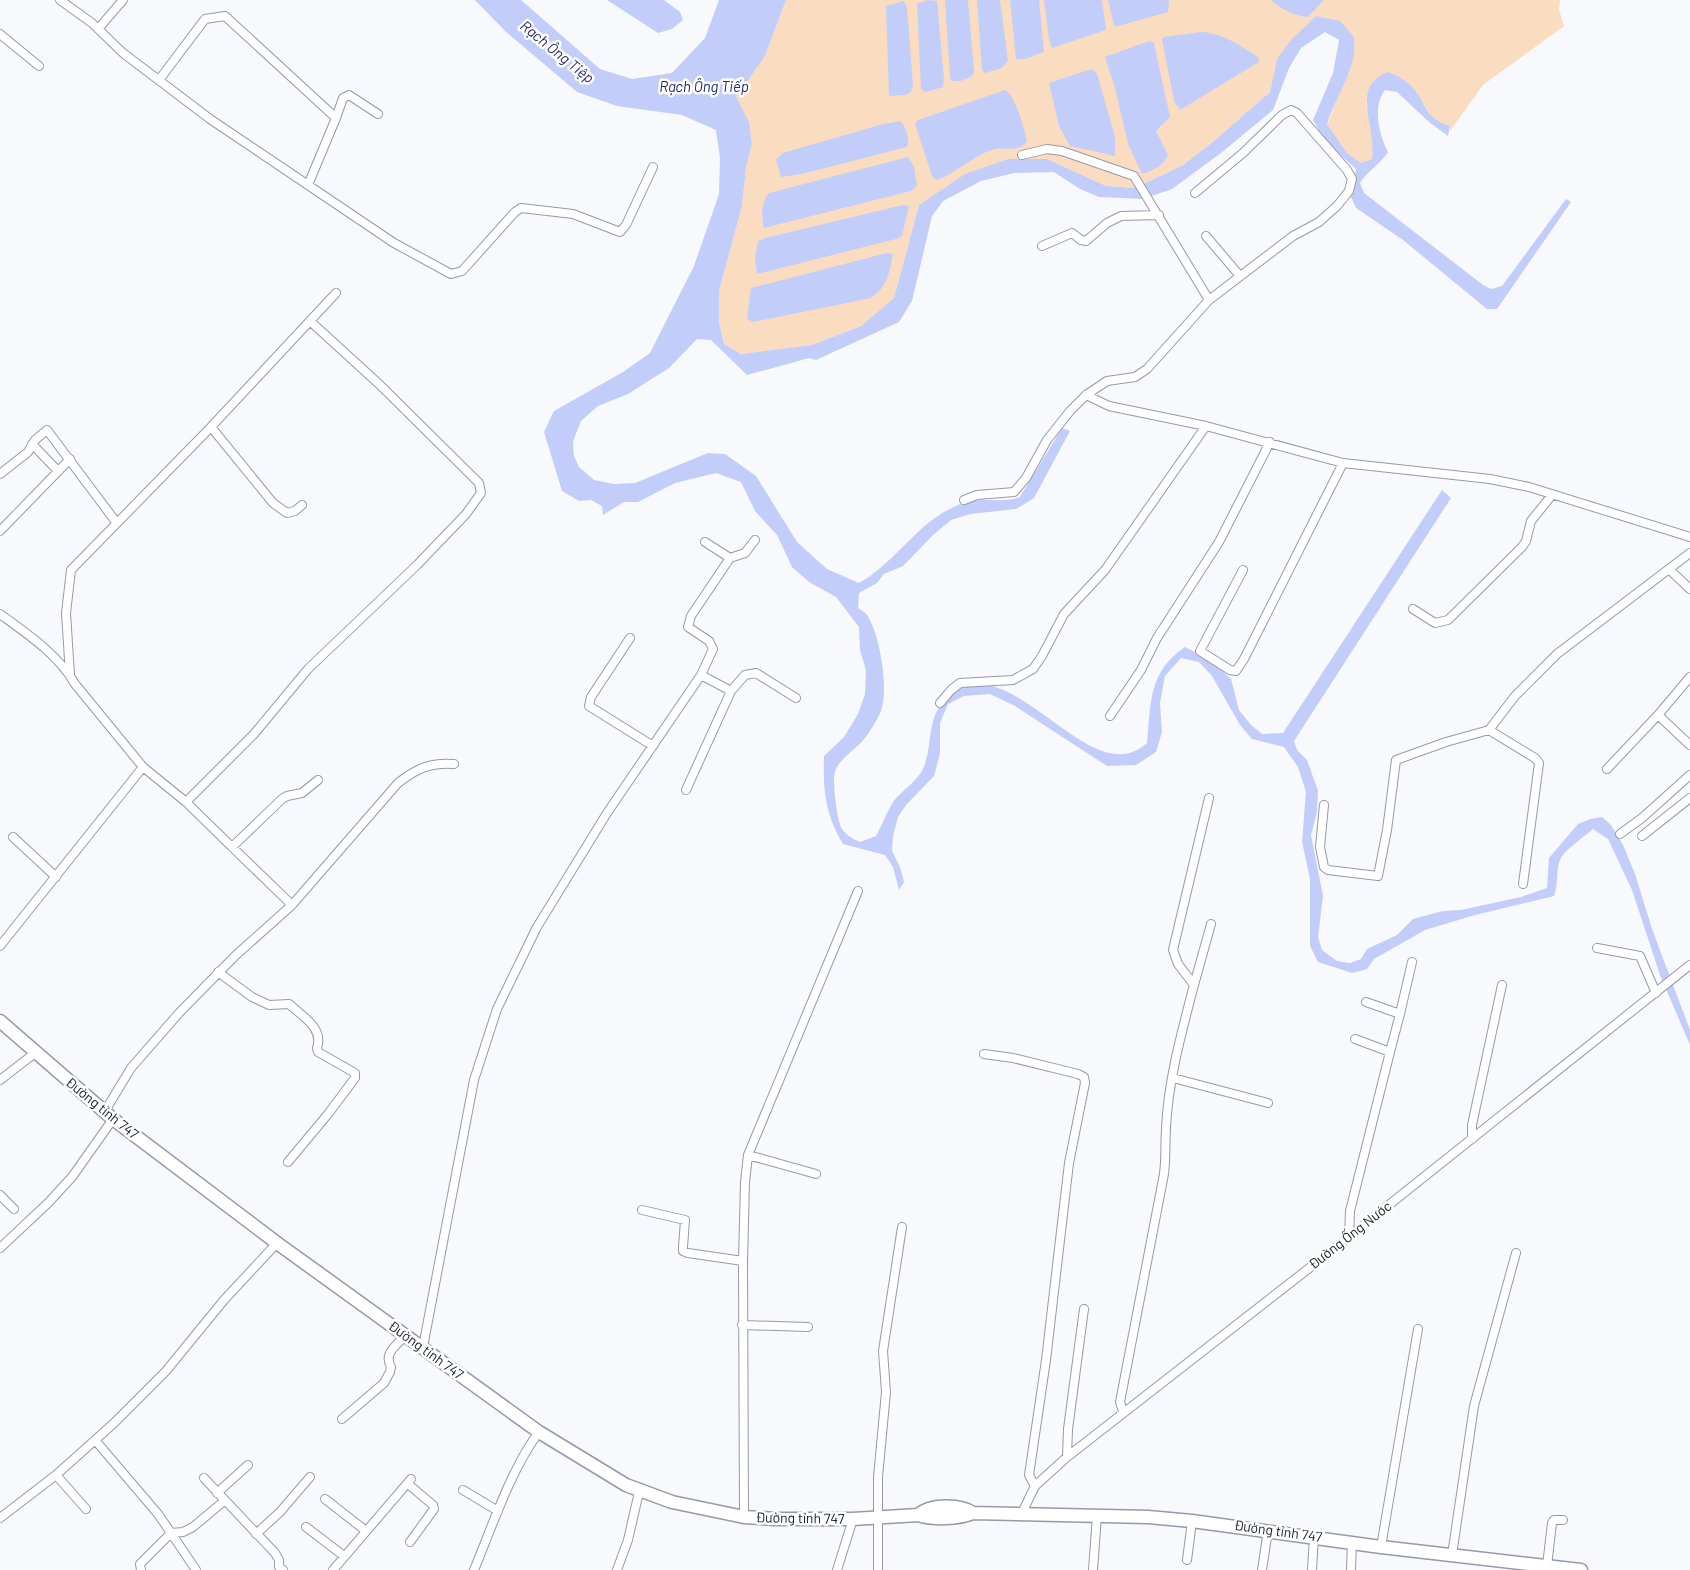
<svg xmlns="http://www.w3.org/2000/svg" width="1690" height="1570" font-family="Barlow,sans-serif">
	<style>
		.green { fill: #faddc0 }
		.water { fill: #c2cef9 }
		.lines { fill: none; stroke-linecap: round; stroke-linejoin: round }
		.minor-casing { stroke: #9499ad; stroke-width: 10 }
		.primary-casing { stroke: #9499ad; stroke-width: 15 }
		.minor { stroke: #fff; stroke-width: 8 }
		.primary { stroke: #fff; stroke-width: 12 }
		.labels { text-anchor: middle; stroke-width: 5; stroke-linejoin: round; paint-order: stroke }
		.street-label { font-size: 14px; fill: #191b23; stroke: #fff }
		.water-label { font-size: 15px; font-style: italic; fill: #232b68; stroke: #fff }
	</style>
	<rect width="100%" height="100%" fill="#f7f9fd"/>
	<!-- green -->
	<path class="green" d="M786,0H1560L1559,10L1564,26L1483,85L1450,131V126C1423,116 1429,109 1415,90C1408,81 1399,76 1388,72L1366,103L1374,145L1372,159L1361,163L1347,153L1327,125L1342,86L1340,21L1277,59L1270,92L1214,141L1183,165L1135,188L1106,186L1047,159H1008L919,205L894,298L861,326L812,345L741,354L724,344L719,322V291L742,206L746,168L752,144L735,97L765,56Z"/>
	<!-- water -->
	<path class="water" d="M475,0H521L600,69L632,79L672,73L705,38L719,0H786L765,56L736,97L749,122L752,144L746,168L742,206L719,291V322L724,344L741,354L812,345L861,326L894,298L919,205L965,174L1008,159H1047L1106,186L1135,188L1183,165L1214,141L1270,92L1277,59L1291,40L1316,16L1340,21C1344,26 1352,33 1354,39C1358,66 1335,98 1327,124L1347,153L1361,163L1372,159C1377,127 1349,86 1388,72C1399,76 1408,81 1415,90C1429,109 1423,116 1450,126L1448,136L1429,122L1397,92L1385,90C1372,107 1379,134 1388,152C1381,164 1368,170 1360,183L1364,193L1483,285L1491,289L1502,286L1566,199L1571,202L1497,309H1487L1403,240L1356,208L1351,197L1356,169L1324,140L1313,120L1333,73L1339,40L1325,32L1301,48L1289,68L1273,110L1221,153L1172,189L1143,199L1099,197L1080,189L1054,172L1014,173L981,181L943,201L932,216L912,301L899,322L816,360L809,358L747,375L711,340L697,339L669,368L628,394L598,406L581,421L573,441L574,456L579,467L594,480L614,484L635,483L708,453L725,454L756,476L797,542L827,569L859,583C891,565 911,533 942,513C950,509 962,502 971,501C988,498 1004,503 1020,497L1062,428L1070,431L1034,498L1016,509L970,514L951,520L933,535L903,566L884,574L877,583L859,593L858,608C861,610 865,612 867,615C880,634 889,689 881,711C877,720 871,730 865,738C857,749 839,758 835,772C832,782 837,820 842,829C847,836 853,839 860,842L876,836C882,825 887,812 893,802C901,791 915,783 922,771C934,747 925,720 945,700C1007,635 1089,797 1147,743C1151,703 1148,672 1185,647L1209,659L1231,679L1239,710L1251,725L1262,734L1283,733L1442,490L1451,498L1294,741L1297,750L1307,760L1318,791L1317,812L1311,835L1323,896L1318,937L1322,950L1337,961L1350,963L1361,959L1367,949L1397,935L1413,919L1443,911L1461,910L1521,897L1547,888L1549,858L1578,824L1590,819L1602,817L1611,825L1623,845L1635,874L1652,929L1690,1030V1045L1660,975L1632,890L1608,839L1593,829C1585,836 1566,849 1561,858C1555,870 1559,884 1554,896L1475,915L1425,930L1374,959L1367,969L1352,973L1318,962L1310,946V879L1302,842L1306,792L1298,767L1284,747L1252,739L1240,725L1212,676L1199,662L1181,658L1165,676L1160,703L1162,732L1156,752L1136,765L1107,766L1015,706L990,694L964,696L948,704L940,723V753L934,776L906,805L898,817L893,836L892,851L900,867L904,882L899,890L893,867L885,855L843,844C825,814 823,790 824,756L844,737L858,714L865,694L866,670L860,650L859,627L836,597L809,582L792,567L777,535L755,511L741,482L716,473L675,483L638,502H624L603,515L602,506L591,500L579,501L562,491L544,432L554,411L623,372L650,353L694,266L719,194L720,158L716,130L682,115L617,106L577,92L505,31Z
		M607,0H664L680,12L683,20L672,29L658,33Z
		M927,0L937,1L944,79L943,87L926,92L921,89L917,4Z
		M945,0H968L974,71L972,76L961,81H951L950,76Z
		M977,0H1000L1008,61L1002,68L985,73L982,70Z
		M1010,0H1039L1044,52L1025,59H1016Z
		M1044,0H1102L1106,30L1052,48L1049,40Z
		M1108,0H1169L1168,12L1118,26L1114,25Z
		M1271,0H1324L1308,17C1296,17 1279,8 1271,0Z
		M904,1L907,7L913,85L911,92L905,95L889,96L886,6Z
		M1201,32C1223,33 1239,45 1258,57L1259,62L1180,110L1174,101L1162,39L1164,37Z
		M1149,41L1154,42L1155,48L1170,117L1156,131L1168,155C1165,165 1152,171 1142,174L1128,144L1115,88L1105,57Z
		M1092,69L1097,74L1115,137V156L1070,146L1059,126L1049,83Z
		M1005,90C1016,97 1024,128 1027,141C1021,152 1006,147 995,149C981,152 958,170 944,177L937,180L932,176L915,124L918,120Z
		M900,121C906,126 910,139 907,147L802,174L781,177L776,159L783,153L883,124Z
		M908,157L914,167L917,186L911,191L764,228C761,214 761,203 769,193Z
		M903,205L909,206L902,236L896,239L757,274L755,258L758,241L765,238Z
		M887,253L893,254C889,274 888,286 871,298L753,322L747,319L751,288Z"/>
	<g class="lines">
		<!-- minor casing -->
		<g class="minor-casing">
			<path id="minor" d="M60,0L92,23L123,53L210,119L394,243L451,274L462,271L515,212L521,208L573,214L620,232L626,225L653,167
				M98,29L123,0
				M0,34L39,66
				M159,80L205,19L225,16L336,118L308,185
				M336,118L343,98L349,95L378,114
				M1022,155L1047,149L1062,151L1134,176L1209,300
				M1206,236L1240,276
				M1042,246L1072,233L1081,240L1086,241L1107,223L1121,216L1159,215
				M1086,395L1109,406L1206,426L1343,463L1490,479L1529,487L1690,537
				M211,427L273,503L287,513L295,511L302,505
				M32,444L58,471
				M0,474L28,452L35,440L47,430L116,522
				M964,500L977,495L1014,492L1026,478L1047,440L1070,411L1086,395L1107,381L1135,377L1147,369L1209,300L1293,236L1319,222L1337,206L1349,191L1352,179L1347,170L1297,113L1291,110L1282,115L1243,153L1195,193
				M0,531L70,459
				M730,558L745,553L755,540
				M1243,570L1200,651L1230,670L1236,671L1244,659L1343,463
				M1670,570L1690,589
				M1413,609L1435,623L1448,620L1522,547L1526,541L1531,521L1552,495
				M0,614C26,633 59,655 75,684L143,767
				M630,638L591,697L589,706L653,746
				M70,675L66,613L71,570L211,427L336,293
				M701,675L731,691L745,675L756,673L796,698
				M1690,677L1658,715L1690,745
				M940,703L951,690L960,683L1013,680L1033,669L1042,656L1064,614L1105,570L1206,426
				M1110,716L1141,670L1157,638L1219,542L1270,442
				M1489,730L1535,758L1539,763L1523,884
				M1607,769L1658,715
				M686,790L731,691
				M186,802L232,847L282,799L287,796L302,793L318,780
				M1324,805L1320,847L1324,867L1328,870L1378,876L1387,830L1396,760L1446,742L1489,730L1515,696L1557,654L1690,553
				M1620,834L1642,818L1690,775
				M1642,836L1690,798
				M13,837L56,877
				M232,847L292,905
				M0,946L143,767L186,802L254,734L308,669L417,565L466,514L481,493L479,483L380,385L310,321
				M1597,948L1640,956L1656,993
				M218,972L252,997L269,1005L289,1004C302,1016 324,1028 317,1048L318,1052L355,1073V1078L328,1114L288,1162
				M1194,985L1211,924
				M1366,1002L1400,1014L1390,1052
				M1400,1014L1412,962
				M984,1054L1013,1058L1078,1074L1084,1077L1085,1083L1069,1163L1046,1360L1029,1475L1035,1486
				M1173,1078L1268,1103
				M0,1080L35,1053
				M105,1111L131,1068L179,1013L236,955L292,905L398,783C416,769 430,762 454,764
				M1472,1139V1125L1502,985
				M748,1155L816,1174
				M0,1195L14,1209
				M642,1210L685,1220L683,1247V1251L688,1253L743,1261
				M1349,1237L1350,1211L1390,1052L1355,1039
				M0,1248L48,1203L72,1177L113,1119
				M742,1325L808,1327
				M423,1347L474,1080L497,1009L537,927L607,813L701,675L713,649L709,641L688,627L691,616L730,558L705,542
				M1123,1411L1120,1402L1164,1174C1166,1158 1165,1144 1166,1128C1168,1081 1182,1031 1194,985L1178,964L1173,950L1209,798
				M342,1419L384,1383L390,1372L391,1367C383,1353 397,1345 406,1335
				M95,1440L158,1514L171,1533L183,1532L193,1527L224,1501
				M1067,1457L1068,1429L1084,1309
				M56,1475L86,1509
				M204,1478L275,1553L279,1560V1567L283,1570
				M408,1484L433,1505L434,1509L410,1542
				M463,1490L498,1511
				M217,1493L248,1465
				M325,1499L366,1531
				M1021,1515L1035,1486L1067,1457L1326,1255L1690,965
				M744,1517L743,1261L745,1182L748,1155L858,891
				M0,1518L56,1475L113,1424L166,1371L224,1300L277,1243
				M306,1527L344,1556
				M256,1534L280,1512L310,1477
				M1381,1547L1418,1329
				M1452,1555L1474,1406L1516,1253
				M1187,1560L1192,1521
				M1547,1566L1552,1523L1554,1520H1563
				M141,1570L140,1564L171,1533L196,1570
				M333,1570L411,1479
				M474,1570C492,1527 511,1469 539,1432
				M617,1570L628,1540L639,1492
				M837,1570L853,1519
				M878,1570V1477L886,1392L883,1351L902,1227
				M1093,1570L1097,1516
				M1262,1570L1268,1530
				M1312,1570L1314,1536
				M1351,1570L1352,1541"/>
		</g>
		<!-- primary casing -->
		<g class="primary-casing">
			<path id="primary" d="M0,1021L113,1119L277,1243L539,1432L626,1485L672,1502L744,1517L776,1519H853L918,1515C934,1520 958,1519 973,1513L1148,1517L1192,1521L1381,1547L1581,1570
				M918,1515C930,1504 960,1504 973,1513"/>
		</g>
		<!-- minor -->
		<use href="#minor" class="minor"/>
		<!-- primary -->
		<use href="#primary" class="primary"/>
	</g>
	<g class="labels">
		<!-- street labels -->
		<g class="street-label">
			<text transform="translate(102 1108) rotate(39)" y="5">Đường tỉnh 747</text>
			<text transform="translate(1350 1235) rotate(-38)" y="5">Đường Ống Nước</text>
			<text transform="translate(426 1350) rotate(36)" y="5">Đường tỉnh 747</text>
			<text transform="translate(800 1518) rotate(1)" y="5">Đường tỉnh 747</text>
			<text transform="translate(1278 1531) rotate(8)" y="5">Đường tỉnh 747</text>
		</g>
		<!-- water labels -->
		<g class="water-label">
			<text transform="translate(557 52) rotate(39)" y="5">Rạch Ông Tiệp</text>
			<text x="704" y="92">Rạch Ông Tiếp</text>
		</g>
	</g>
</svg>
